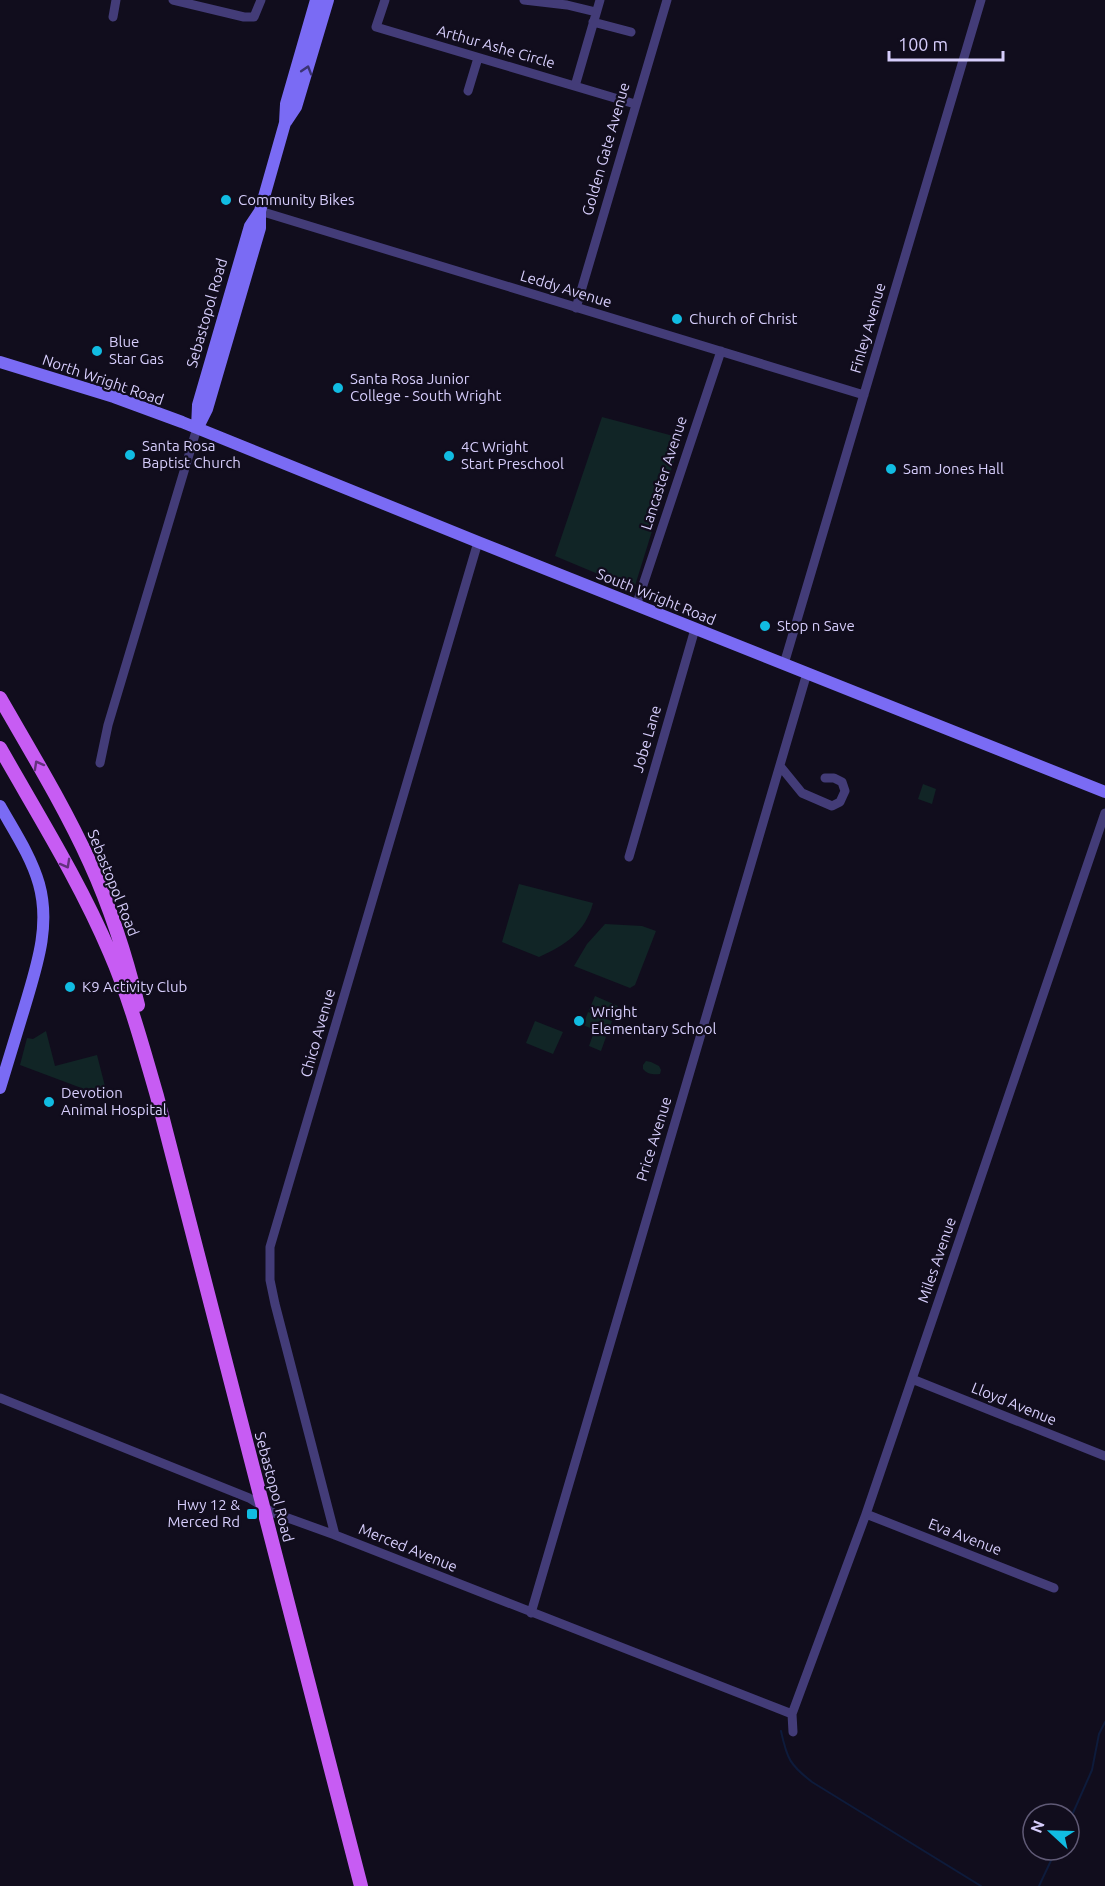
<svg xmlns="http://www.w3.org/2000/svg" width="1105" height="1886" font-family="Ubuntu,sans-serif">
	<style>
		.green { fill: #112526 }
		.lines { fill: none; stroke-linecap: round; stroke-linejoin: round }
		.stream { stroke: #0e1b3b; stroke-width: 2 }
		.street { stroke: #433c78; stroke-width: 9 }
		.secondary { stroke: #7a6bf4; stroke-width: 12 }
		.primary { stroke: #c75cf3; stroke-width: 14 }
		.oneway { stroke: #3b3373 }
		.oneway2 { stroke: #63317d }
		.poi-dot { fill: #11bce2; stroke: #110d1d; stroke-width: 2 }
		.labels { text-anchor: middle; stroke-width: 4.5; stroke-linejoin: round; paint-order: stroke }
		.street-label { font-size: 15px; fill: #d6cdfb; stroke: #110d1d }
		.poi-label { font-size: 15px; fill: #d6cdfb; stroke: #110d1d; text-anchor: start }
	</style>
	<rect width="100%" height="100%" fill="#110d1d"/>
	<!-- green -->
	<path class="green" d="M602,417L681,438L634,589L555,556Z
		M923,784L936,789L932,804L918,799Z
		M519,884L593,903C585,933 565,945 539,957L502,942Z
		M605,924L642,926L656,931L635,985L630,988L574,966L587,944Z
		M595,996L618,1006L613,1019L589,1010Z
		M588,1012L612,1021L607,1035L583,1025Z
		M535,1021L563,1032L553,1054L526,1043Z
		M46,1031L55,1066L97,1055L108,1098L20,1065L27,1038L33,1039Z
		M594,1032L606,1037L601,1051L589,1046Z
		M646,1061L651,1062L659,1066L661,1070L660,1074C654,1075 647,1074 643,1069V1065Z"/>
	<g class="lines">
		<!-- stream -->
		<path class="stream" d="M781,1731C787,1759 790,1765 812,1782L981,1886
			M1069,1822L1092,1770L1099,1734L1105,1722
			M1039,1886L1056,1850"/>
		<!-- street -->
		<path class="street" d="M173,0L244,17H254L261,0
			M385,0L376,27L635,104
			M524,0L567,5L596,12
			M113,17L116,0
			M593,22L631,32
			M575,86L600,0
			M468,91L478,58
			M260,211L864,395
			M576,308L667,0
			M636,606L721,351
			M784,664L981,0
			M100,763L108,725L197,428
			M780,766L802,793L832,806L840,802L845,791L842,782L834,778H825
			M629,857L695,629
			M912,1379L1105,1456
			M0,1398L249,1498L274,1513L335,1535L792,1714L793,1732
			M866,1514L1054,1588
			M335,1535L275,1304L270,1280V1247L478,542
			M531,1613L807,673
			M792,1714L866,1514L1105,813"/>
		<!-- secondary -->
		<path class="secondary" d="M286,122L296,107L328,0
			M0,362L114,397L182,422L478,542L1105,792
			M199,425L207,409L260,228V212
			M197,428L198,405L250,226L260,211L285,123L286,104L316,0
			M0,806C14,831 31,856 39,884C51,927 36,968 24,1009C16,1035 8,1061 0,1088"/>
		<!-- primary -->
		<path class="primary" d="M0,698C31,752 64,806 90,863C111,909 126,956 138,1005
			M0,748C38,815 80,882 110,953C130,999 143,1048 157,1096L361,1886"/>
	</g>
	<!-- one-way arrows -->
	<defs><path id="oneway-chevron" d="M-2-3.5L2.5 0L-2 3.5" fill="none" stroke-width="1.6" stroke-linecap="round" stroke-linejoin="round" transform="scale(1.5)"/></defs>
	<use class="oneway" href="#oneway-chevron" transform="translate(307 70) rotate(-73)"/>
	<g class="oneway2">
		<use href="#oneway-chevron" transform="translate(38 765) rotate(-119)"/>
		<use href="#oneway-chevron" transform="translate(66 864) rotate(61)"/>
	</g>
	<!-- markers -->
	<g class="poi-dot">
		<circle cx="226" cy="200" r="6"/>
		<circle cx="677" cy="319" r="6"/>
		<circle cx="97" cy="351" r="6"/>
		<circle cx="338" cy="388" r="6"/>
		<circle cx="130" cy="455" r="6"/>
		<circle cx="449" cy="456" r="6"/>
		<circle cx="891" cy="469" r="6"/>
		<circle cx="765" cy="626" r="6"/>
		<circle cx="70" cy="987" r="6"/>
		<circle cx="579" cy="1021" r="6"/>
		<circle cx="49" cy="1102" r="6"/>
		<rect x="246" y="1508" width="12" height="12" rx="3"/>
	</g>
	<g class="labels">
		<!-- street labels -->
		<g class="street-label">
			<text transform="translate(496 47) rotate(16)" y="5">Arthur Ashe Circle</text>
			<text transform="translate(606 149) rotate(-74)" y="5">Golden Gate Avenue</text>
			<text transform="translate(566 289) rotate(17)" y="5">Leddy Avenue</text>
			<text transform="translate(207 313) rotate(-74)" y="5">Sebastopol Road</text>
			<text transform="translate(868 328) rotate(-74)" y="5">Finley Avenue</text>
			<text transform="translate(103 380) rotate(19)" y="5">North Wright Road</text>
			<text transform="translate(664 473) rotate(-72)" y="5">Lancaster Avenue</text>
			<text transform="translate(656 597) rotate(22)" y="5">South Wright Road</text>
			<text transform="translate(647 739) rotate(-74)" y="5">Jobe Lane</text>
			<text transform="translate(113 883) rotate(68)" y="5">Sebastopol Road</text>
			<text transform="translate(318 1033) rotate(-74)" y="5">Chico Avenue</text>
			<text transform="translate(654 1139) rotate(-73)" y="5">Price Avenue</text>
			<text transform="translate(937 1260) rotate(-71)" y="5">Miles Avenue</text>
			<text transform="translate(1014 1404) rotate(22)" y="5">Lloyd Avenue</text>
			<text transform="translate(274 1487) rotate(75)" y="5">Sebastopol Road</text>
			<text transform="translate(965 1537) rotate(21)" y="5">Eva Avenue</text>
			<text transform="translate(408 1548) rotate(22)" y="5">Merced Avenue</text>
		</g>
		<!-- poi labels -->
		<g class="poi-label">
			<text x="238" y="205">Community Bikes</text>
			<text x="689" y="324">Church of Christ</text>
			<text x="109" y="347">Blue<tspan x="109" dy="17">Star Gas</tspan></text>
			<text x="350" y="384">Santa Rosa Junior<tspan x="350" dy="17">College - South Wright</tspan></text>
			<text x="142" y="451">Santa Rosa<tspan x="142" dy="17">Baptist Church</tspan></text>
			<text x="461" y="452">4C Wright<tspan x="461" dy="17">Start Preschool</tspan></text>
			<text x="903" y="474">Sam Jones Hall</text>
			<text x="777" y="631">Stop n Save</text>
			<text x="82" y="992">K9 Activity Club</text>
			<text x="591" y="1017">Wright<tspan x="591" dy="17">Elementary School</tspan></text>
			<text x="61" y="1098">Devotion<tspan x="61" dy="17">Animal Hospital</tspan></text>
			<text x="240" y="1510" text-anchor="end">Hwy 12 &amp;<tspan x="240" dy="17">Merced Rd</tspan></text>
		</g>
	</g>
	<!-- north arrow -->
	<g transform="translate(1051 1832) rotate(292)"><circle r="28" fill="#110d1d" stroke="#605a76" stroke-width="1.5"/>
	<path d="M0-4.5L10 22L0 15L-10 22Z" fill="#11bce2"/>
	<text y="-9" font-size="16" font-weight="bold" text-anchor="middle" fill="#d6cdfb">N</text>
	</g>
	<!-- scale -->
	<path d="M889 51v9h114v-9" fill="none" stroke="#d6cdfb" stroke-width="3"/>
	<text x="898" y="51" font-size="18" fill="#d6cdfb" stroke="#110d1d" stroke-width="4.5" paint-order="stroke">100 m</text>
</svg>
